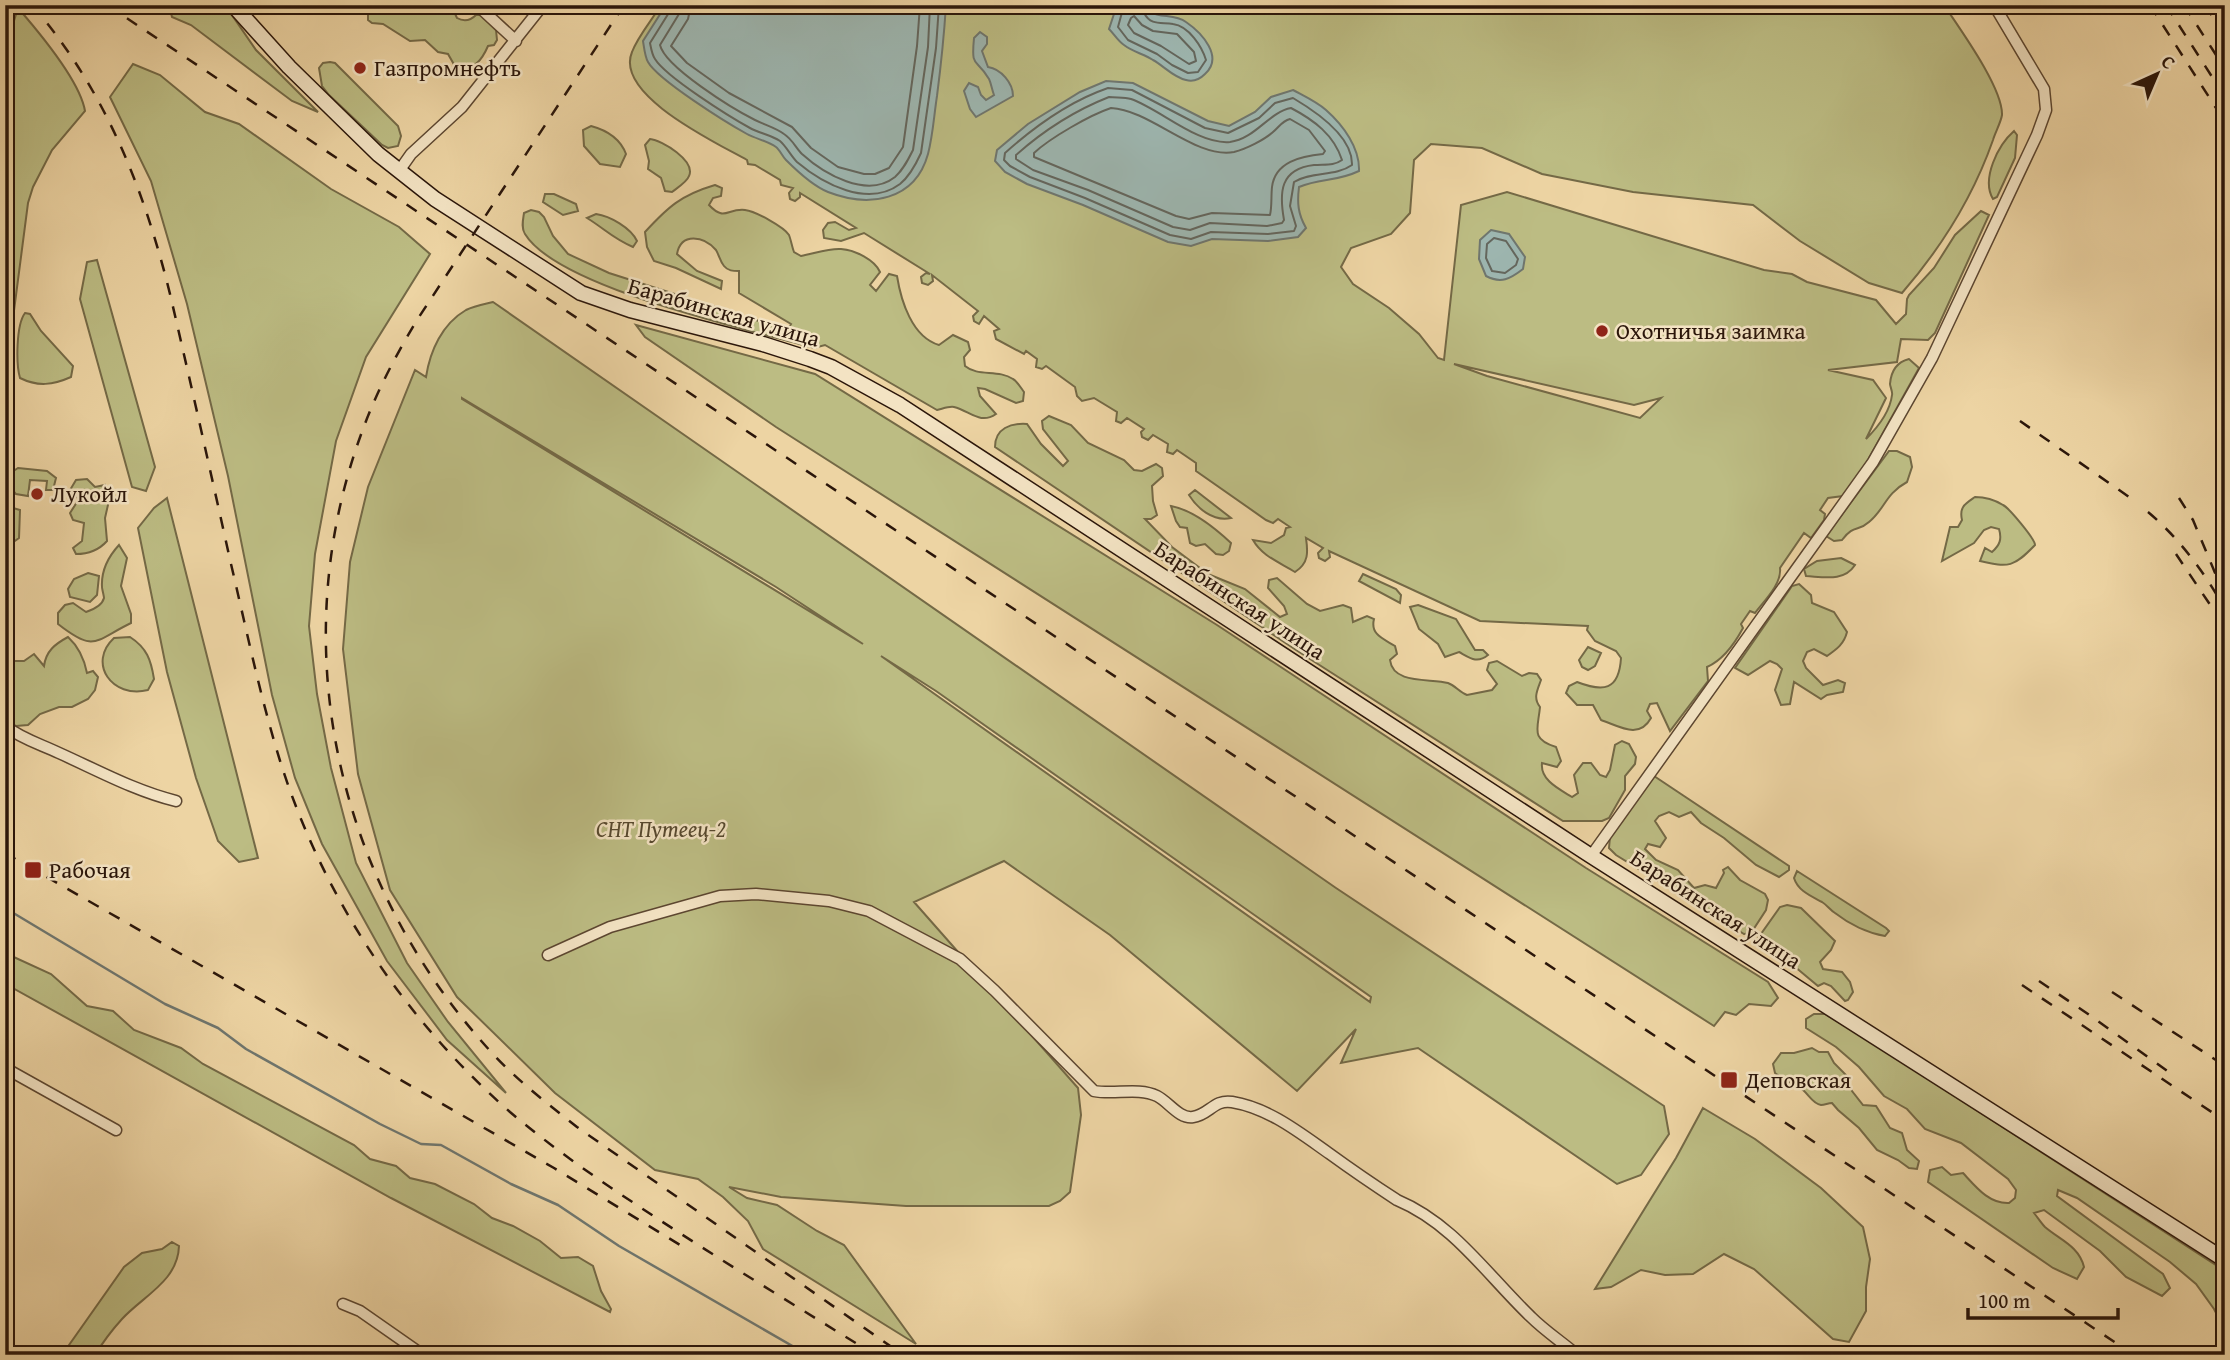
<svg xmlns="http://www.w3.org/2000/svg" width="2230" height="1360" font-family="'Gentium Book Plus',serif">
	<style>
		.green { fill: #bcbc83; stroke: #746946; stroke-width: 2; fill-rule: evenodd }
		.water { fill: #9db6b0; stroke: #6f766e; stroke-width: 2 }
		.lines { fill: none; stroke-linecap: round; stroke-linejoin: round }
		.shore { stroke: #64665d; stroke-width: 2 }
		.stream { stroke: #6f766e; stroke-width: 2.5 }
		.street-casing { stroke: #5c4630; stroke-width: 13 }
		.secondary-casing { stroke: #2b160a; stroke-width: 17 }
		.street { stroke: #f3e3c3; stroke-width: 10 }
		.secondary { stroke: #f3e3c3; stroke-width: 14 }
		.rail { stroke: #2b160a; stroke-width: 2.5; stroke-dasharray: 12 12; stroke-linecap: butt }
		.poi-dot { fill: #8f2418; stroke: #f3e3c3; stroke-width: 2.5 }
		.labels { text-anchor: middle; stroke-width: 5; stroke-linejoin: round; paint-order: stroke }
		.poi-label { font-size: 23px; fill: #2b160a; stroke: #f3e3c3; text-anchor: start }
		.street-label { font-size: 23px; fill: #2b160a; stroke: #f3e3c3 }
		.park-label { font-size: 23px; font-style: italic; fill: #56482e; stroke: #f3e3c3 }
	</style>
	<rect width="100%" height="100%" fill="#edd4a3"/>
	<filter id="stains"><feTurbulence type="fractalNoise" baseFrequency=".00286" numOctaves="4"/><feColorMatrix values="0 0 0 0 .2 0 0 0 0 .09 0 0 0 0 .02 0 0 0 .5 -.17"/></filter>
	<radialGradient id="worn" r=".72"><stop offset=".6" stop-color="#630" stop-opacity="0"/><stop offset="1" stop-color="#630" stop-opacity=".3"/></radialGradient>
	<!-- green -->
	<path class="green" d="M169,5H225L256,50L318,112L292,101L191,25L172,17Z
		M368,5H451L457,18C464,22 470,21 476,15H481L496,30L497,40L494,45L488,46C482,60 474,71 456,68L448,54L438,52L425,40L410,41L383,24L372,23L368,20Z
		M661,5H1944C1960,29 2003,88 2002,115C2001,122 1995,133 1993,140C1973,197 1941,248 1902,293L1869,283L1800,241L1753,205L1633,192L1542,174L1482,148L1431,144L1414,160L1410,213L1391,234L1351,248L1341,267L1353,284L1389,308L1419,334L1438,358L1444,360L1461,205L1507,192L1764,270L1792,274L1807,282L1876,300L1896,324L1906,314L1907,299L1909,295L1934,268L1955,235L1981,211L1989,215L1935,333L1928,340L1901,339L1897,362L1828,370L1873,380L1886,398L1866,439C1877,428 1890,412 1892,395C1893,393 1890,386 1890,384C1891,371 1897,362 1909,359L1919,368L1864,467L1843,496L1828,498L1820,510L1825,514L1824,520L1811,538L1804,533L1780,568C1782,584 1764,601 1755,613L1750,611L1741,624L1743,628C1735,643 1723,660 1707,667L1708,681L1670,731L1657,703L1650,704L1647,711L1651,718C1639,740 1619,726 1601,720L1593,705H1577L1566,693L1569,686L1577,682C1603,692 1619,691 1621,658L1616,651L1595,641L1587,630L1588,626L1480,621L1329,551L1330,557L1325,561L1319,558L1318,553L1323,548L1306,538C1308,552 1309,563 1295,572C1279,562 1262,556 1253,540L1271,543L1284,535L1286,528L1290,527L1278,519L1273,523L1266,520L1196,471V463L1177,450L1173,454L1167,452L1168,444L1153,435L1148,440L1142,437L1141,432L1144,429L1127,418L1121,423L1116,421L1117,412L1094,398L1082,401L1077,396L1075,387L1046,366L1042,369L1036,367L1037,359L1026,351L1024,354L996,339L994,331L999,329L984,316L979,324L974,321L973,316L978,311L932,275L933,281L928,285L922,283L921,277L926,273L930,274L864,233L841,241L824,238L823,230L828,223L835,222L849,230L856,228L800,193V197L795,201L790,199L789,193L793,188L781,185L780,180L755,165L748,164L747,160C717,143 614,95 632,52C638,36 652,20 661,5ZM1454,364L1634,405L1661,398L1640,418L1487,376Z
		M18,8C38,31 80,81 85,111L52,150L33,187L28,203L12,326L9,375L5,391V52L10,25L13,24Z
		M330,62L335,63L398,126L401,136L398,146L388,148L382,145L329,95L322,86L319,68L323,63Z
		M133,64L160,75L205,112L239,124L331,189L399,227L430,254L366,357L336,441L315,554L309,626L317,694L331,768L356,863L407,963L448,1022L506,1093L447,1040L387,961L322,844L295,778L272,695L228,476L187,304L151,181L110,97Z
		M591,126C606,130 620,138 626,154L620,167L600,164L584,146L583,130Z
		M2014,131L2017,135L2015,158L1997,197L1993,199C1981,179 1998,145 2014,131Z
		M650,139C662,140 696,161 689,176C687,182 677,188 672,192L665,191L661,178L648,169L649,161L645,145Z
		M715,185L722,188L721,196L713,198L709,205C725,222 727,208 745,210C755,211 784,227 789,235C791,240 792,247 794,252L801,256C813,254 829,248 841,249C855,250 875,260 880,272L870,285L876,291L889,274L897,276C901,301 912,337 939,345L953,335L968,342L970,350L964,357L965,366C978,377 998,369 1013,379C1017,381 1021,388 1024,392L1023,401L1016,403L985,389L978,388L980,396L996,414C980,425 970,411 954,407C949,406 942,409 937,410L825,345L814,348C751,330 558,288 525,234C521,228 523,220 524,213L531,210L539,212L544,217L553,236L568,254L609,273L787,330L791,324L739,293V271C733,271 728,271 724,266C720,261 719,255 716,250C704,236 681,232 677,254L697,271L722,281L721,289L676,268L654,261L647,247L645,232C668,207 681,195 715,185Z
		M545,194H554L576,204L578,211L563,215L543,202Z
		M596,214C610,216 631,228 637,241L633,247C612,238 605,229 587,218Z
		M97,260L155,467L146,491L132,487L80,299L87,262Z
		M493,302L1336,888L1664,1106L1669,1134L1641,1175L1617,1184L1418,1048L1341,1063L1356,1029L1297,1091L1110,935L1004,861L914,902L1078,1088L1081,1115L1070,1192L1060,1201L1049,1206H906L781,1197L729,1187L747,1198L777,1205L817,1231L844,1245L916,1344L763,1249L748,1221L723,1197L698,1179L655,1170L555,1093L457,997L390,890L358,774L343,649L350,562L368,487L415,370L426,377C430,351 442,324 466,310C474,306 485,304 493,302ZM462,398L776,587L863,644L462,399ZM881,656L936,691L1371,997L1370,1002Z
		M25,313L30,314L41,331L73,366L71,377C53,385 38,387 20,378C16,364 16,325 25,313Z
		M636,325L815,374L1217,625L1586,868L1768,982L1778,998L1771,1006L1749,1004L1736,1015L1725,1012L1714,1026L776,427L645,337Z
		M1049,416L1071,425L1088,443L1124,460L1134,470L1142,471L1156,464L1162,468L1163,476L1152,486L1153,501L1157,515L1151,519H1145L1172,547L1208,574L1245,589L1280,617L1287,614L1284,606L1268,588L1269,580L1277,578L1307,604L1320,611L1343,605L1351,608L1353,622L1367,616L1374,619C1370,635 1384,639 1395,646L1397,654L1390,660C1393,685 1431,678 1448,683C1456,686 1459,692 1467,695L1492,690L1497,684L1487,670L1489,663L1497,661L1522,676L1529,673L1537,674L1541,680C1537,691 1533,698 1540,707C1538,729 1530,739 1556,747L1561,761L1557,767L1542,763C1540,780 1559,789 1572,797L1578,793L1574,775L1583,763H1591L1600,775L1606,777L1610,770L1615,745L1622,741L1629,744L1636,757L1635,764L1625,776V790L1609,818L1602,821H1563L1296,650L995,447C995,428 1011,423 1027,424L1041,444L1063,466L1068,461L1043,429L1042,421Z
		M1889,451H1897L1910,457L1912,467L1907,482C1885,494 1885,509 1869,522C1858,532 1854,524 1842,540L1834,541L1826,536Z
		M18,468L47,471L56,478L53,490H46L47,481L30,480L28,496L16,494L8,484L9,474Z
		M87,479L95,487L105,485L110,496L105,518L107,541C99,550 88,554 76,554L73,548L82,541L84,523L73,520L70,513L79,499L70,490L76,480Z
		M1195,490L1231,518C1213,522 1197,508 1189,495Z
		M1975,497C1984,497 1995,500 2003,505C2009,508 2035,539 2035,545C2014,567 2009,568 1980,561L1985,548L1992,552C2000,545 2002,539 1999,529L1991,527L1984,530L1974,543L1942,561L1950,527H1958L1962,520C1959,507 1965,504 1975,497Z
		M167,498L258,858L239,862L218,841L196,778L167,672L138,528L154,508Z
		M1171,506C1193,510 1215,528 1231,543L1229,551L1223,555L1216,554L1205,544L1196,546L1190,543L1187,528L1180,527L1176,521Z
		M13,508L20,510L19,538L12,543H9L5,536L8,512Z
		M119,545L127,558L121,586L131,614V623C94,641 95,653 58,624V613L65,605L73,603L86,612C92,610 102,606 104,598C104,596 102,589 102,587C101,570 108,557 119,545Z
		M1841,558L1855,565C1844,582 1824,577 1806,576L1804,569L1817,561Z
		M88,573L99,576L97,595L90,602L70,597L68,589L74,579Z
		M1363,574L1396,589L1401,595L1400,603L1359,581Z
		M1799,584L1811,595L1812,603L1834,612L1847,632C1844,644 1837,649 1827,656L1814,649L1807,652L1803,661L1806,668L1823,685L1838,680L1845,683L1843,692L1827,695L1821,699L1794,682L1790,704L1781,705L1775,690L1782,669L1777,664L1770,661L1748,675L1735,668L1792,586Z
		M1418,605L1456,619L1475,650H1483L1488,655C1477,664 1470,658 1459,652L1445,657L1438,644L1419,629L1410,607Z
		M68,637C79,647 84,658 87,673L93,671L98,677L95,690L88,699L72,707H59L40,714L28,725L16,726L5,719V661H24L34,654L44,666C46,651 55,644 68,637Z
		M130,637C147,648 151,660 154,679L148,690C112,699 87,663 114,638Z
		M1588,647L1601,653L1595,666L1588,670L1582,667L1579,660Z
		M1654,776L1789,866V870L1779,877L1756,865L1724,838L1701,823L1691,812L1679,817L1669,812L1659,816L1655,821L1666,838L1660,847L1648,844L1645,849L1656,860L1678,870L1694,888L1705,885L1716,888L1724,873L1723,870L1728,867L1740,880L1765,894L1768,900L1766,910L1751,933L1744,934L1616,855L1609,848L1610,837Z
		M1797,871L1886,928L1889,931L1885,936C1868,933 1849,924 1835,913C1830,910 1827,905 1822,902C1811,896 1798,891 1794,878Z
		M1787,905L1801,908L1835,941L1831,950L1820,962L1823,969L1842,972L1850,982L1853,992L1848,1000L1845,1001L1831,986L1824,983L1818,986L1782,956L1756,941L1780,907Z
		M5,953L51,974L87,1006L113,1011L134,1030L181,1048L203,1064L354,1145L370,1159L396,1166L410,1178L435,1184L474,1204L492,1218L513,1226L540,1241L561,1258L578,1257L593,1266L601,1291L611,1309L610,1312L391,1198L11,987L5,976Z
		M1814,1014H1825L1865,1038L2225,1271V1330L2214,1309L2196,1284L2170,1262L2077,1198L2058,1190L2057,1196L2163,1274L2170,1288L2162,1296L2126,1277L2100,1251L2044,1210L2034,1213C2038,1218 2041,1223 2045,1227C2060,1240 2079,1246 2084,1267L2077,1279L2053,1268L1928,1182L1930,1170L1942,1167L1951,1175L1963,1173C1976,1187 1989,1204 2009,1203L2015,1198L2016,1190L2008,1179L1961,1143L1925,1129L1907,1109L1884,1096L1859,1067L1836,1047L1806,1028V1019Z
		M1812,1048L1819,1052H1828L1834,1063L1846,1075L1852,1091L1863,1105L1876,1106L1890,1128L1902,1133L1907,1150L1919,1161L1917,1169L1909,1168L1898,1160L1877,1150L1859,1128L1838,1110L1832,1103C1828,1103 1825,1105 1821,1105C1813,1104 1809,1095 1803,1090C1794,1084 1784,1080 1775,1073L1773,1064L1781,1053H1794Z
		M1703,1108L1755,1139L1821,1188L1863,1227L1870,1259L1866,1287V1311L1849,1342L1833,1339L1754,1269L1724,1254L1693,1274L1665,1275L1641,1270L1611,1287L1595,1289L1676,1158Z
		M172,1242L179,1246C178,1281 143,1296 122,1319C112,1330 103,1342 95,1355H62L124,1267L142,1253L162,1249Z"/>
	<!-- water -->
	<path class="water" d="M666,5H946C944,36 941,65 937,96C934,115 933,135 928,154C915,201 869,208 828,192C813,186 797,171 786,160C782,156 780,150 776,147C768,141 756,139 747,134C727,123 658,80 648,62C645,57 644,47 643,41Z
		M1117,5H1153L1150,12C1162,18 1175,14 1186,22C1202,33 1224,57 1205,74C1200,79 1193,82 1186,80C1173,77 1164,66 1153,60C1144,54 1133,52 1124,45C1118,41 1114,34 1109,29Z
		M980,32L987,37V44L982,51L988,67C1001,69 1013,83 1013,96L976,117L970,109L964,91L969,83L978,87L981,95L986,100L994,95C992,90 991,83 989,79C976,57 971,70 974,38Z
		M1106,81L1133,83L1208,121L1229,126L1255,112L1271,97L1293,90C1304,96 1317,102 1326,110C1343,125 1360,148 1359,171C1336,182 1321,178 1299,187C1297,203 1298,214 1306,228L1298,237L1268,241L1212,239L1191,246L1168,242L1083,205L1027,184L1005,172L995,161L997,150L1028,124L1080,92Z
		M1491,230L1509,234L1525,257L1523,269C1510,279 1501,284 1486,276L1479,259L1480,240Z"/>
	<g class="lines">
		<!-- shore -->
		<path class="shore" d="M671,5L670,11L650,43C651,48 652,55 655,59C666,77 730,117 750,128C759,133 771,135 780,141C786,146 791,156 797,162C823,184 868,208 900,184C910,176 916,164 921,153L936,48L939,5
			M680,5L679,14L660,45C665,67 733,109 755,120C765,125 776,128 784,134C792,139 796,148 802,154C824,174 867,199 895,177C903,170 908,160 913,150L928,47L930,5
			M691,5L688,19L671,46L687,63L729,93L792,127L811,148L838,167L864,174H875L889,168L903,147L917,46L920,5
			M1124,5L1118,27L1128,40L1157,54L1172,65L1188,73L1198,72L1206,60C1202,47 1189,26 1173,24C1161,22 1151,26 1144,13L1145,5
			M1134,16L1142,25L1153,31L1177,34L1194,52L1196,61L1189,64L1161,46L1134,33L1128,25L1131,18Z
			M1108,88L1132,90L1205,128L1228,133L1259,118L1275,103L1293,98C1315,111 1353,136 1352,165C1335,177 1312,171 1294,182L1290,206L1296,226L1294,231L1268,234L1211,232L1191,239L1170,235L1085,198L1030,177L1010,166L1004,160L1005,153C1034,127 1070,101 1108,88Z
			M1109,97C1116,98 1124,97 1131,99C1160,109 1198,145 1230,142C1255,139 1269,112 1291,108C1314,120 1334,135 1342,160C1334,166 1324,164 1314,165C1280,169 1279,192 1284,220L1282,223L1267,226L1210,223L1190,230L1173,227L1088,190L1033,170L1016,159V155C1043,131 1076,110 1109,97Z
			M1111,108C1151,110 1195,159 1234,152C1246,149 1264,140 1273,132C1279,127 1282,121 1290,119L1309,130L1325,151L1323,154C1301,156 1275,162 1272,187C1271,196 1272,207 1270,215L1212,213L1189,219L1176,216L1034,157V153C1050,138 1090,115 1111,108Z
			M1494,238L1506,241L1518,259L1516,265L1505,273L1492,271L1486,258L1487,244Z"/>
		<!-- stream -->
		<path class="stream" d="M5,908L165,1004L218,1028L246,1049L380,1124L421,1144L441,1145L511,1184L558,1205L619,1246L808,1355"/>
		<!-- street casing -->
		<g class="street-casing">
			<path id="street" d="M477,5L516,41
				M399,171L411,154L462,107L543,5
				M5,726C22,739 40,744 59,753C97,770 135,791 176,801
				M1591,856L1873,462L1932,358L2037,135L2046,110L2044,89L1994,5
				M548,955L610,927L720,896L756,894L829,901L869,911L960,959L995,991L1094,1091C1114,1095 1138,1087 1157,1096C1169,1102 1179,1119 1193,1117C1209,1115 1214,1099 1232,1102C1269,1108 1300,1133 1330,1154C1352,1170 1374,1185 1397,1200C1454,1224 1487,1275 1531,1317C1545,1331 1562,1342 1577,1355
				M5,1068L116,1130
				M343,1304L360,1311L423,1355"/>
		</g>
		<!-- secondary casing -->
		<g class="secondary-casing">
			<path id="secondary" d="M233,5L289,67L378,154L435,199L581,293L630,310L763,344L810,359L831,367L900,405L1591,856L2225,1260"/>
		</g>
		<!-- street -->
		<use href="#street" class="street"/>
		<!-- secondary -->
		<use href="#secondary" class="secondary"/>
		<!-- rail -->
		<path class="rail" d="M32,5C104,88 144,188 170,294C191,384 211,474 231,564C247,632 261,701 282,767C325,900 405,1020 510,1112C555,1150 603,1183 652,1215C725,1263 801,1309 875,1355
			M107,5L2134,1355
			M624,5L417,320C396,355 377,391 363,429C282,646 337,885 493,1054C518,1081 548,1104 577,1127L903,1355
			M2150,5L2225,122
			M2166,5L2225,97
			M2184,5L2225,69
			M2205,5L2225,36
			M2223,5L2225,8
			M2020,421L2132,499
			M2179,498L2193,520L2223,592
			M2148,512C2179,538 2205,573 2225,609
			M2176,554L2225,627
			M5,853L554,1168L680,1245
			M2039,981L2088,1014L2170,1073
			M2022,985L2225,1121
			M2112,992L2225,1066"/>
	</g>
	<!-- markers -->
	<g class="poi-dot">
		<circle cx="360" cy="68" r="7"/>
		<circle cx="1602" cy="331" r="7"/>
		<circle cx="37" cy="494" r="7"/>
		<rect x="24" y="861" width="18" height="18" rx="3.5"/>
		<rect x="1720" y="1071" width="18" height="18" rx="3.5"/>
	</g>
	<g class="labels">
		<!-- poi labels -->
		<g class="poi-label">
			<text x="374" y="76">Газпромнефть</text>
			<text x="1616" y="339">Охотничья заимка</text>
			<text x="51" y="502">Лукойл</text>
			<text x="49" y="878">Рабочая</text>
			<text x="1745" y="1088">Деповская</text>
		</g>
		<!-- street labels -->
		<g class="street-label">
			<text transform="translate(724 312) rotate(16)" y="8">Барабинская улица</text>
			<text transform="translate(1240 600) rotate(33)" y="8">Барабинская улица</text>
			<text transform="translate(1716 909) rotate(33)" y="8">Барабинская улица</text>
		</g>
		<!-- park labels -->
		<g class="park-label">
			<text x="661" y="837">СНТ Путеец-2</text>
		</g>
	</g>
	<!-- margin -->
	<rect width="2230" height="1360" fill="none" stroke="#edd4a3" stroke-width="28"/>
	<rect x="7" y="7" width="2216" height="1346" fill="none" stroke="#2b160a" stroke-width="3.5"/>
	<rect x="14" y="14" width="2202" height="1332" fill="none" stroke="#2b160a" stroke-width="2"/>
	<!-- north arrow -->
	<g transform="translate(2157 74) rotate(44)" stroke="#f3e3c3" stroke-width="5" paint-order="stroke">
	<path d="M0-5L12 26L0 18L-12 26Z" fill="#2b160a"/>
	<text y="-10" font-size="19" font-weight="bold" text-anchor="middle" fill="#2b160a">С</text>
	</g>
	<!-- scale -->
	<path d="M1968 1308v10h150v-10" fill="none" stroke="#2b160a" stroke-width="3.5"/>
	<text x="1978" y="1308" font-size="21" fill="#2b160a" stroke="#f3e3c3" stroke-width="5" paint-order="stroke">100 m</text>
	<rect width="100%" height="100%" filter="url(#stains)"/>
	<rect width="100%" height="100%" fill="url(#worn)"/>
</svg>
